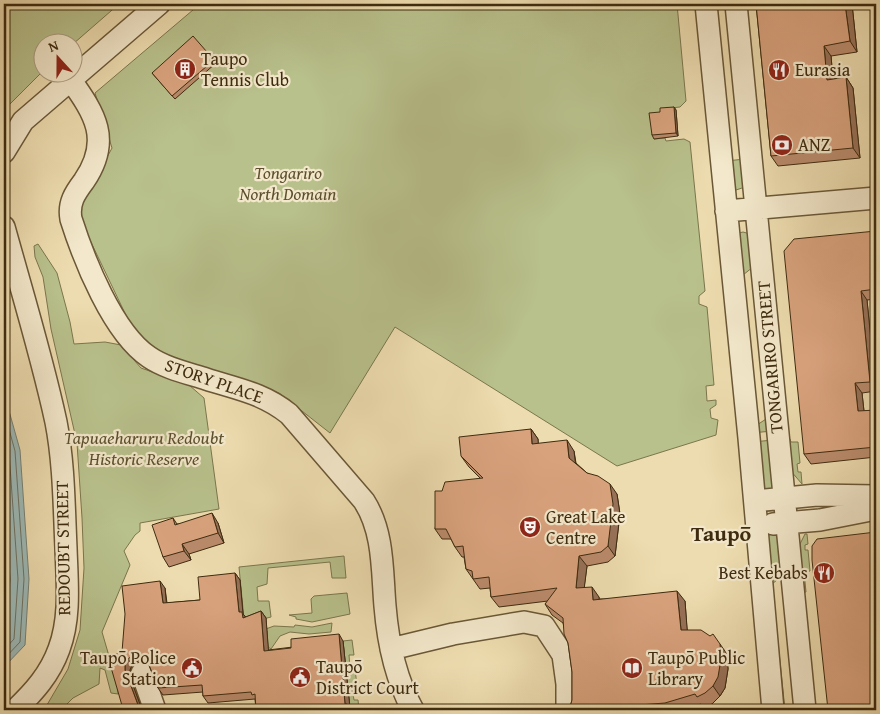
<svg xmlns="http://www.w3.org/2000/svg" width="880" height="714" font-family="'Gentium Book Plus',serif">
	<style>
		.green { fill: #b8c08b; stroke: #7b764d }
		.water { fill: #9db9b6; stroke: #778073 }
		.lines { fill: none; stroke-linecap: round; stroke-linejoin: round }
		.shore { stroke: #6e7262; stroke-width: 1 }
		.minor-casing { stroke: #6a5737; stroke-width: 24 }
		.minor { stroke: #f3e8cb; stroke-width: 21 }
		.wall { fill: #ba8b6c; stroke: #3e2b0f }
		.shaded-wall { fill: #977158; stroke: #3e2b0f }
		.building { fill: #d8a27d; stroke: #3e2b0f }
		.labels { text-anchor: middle; stroke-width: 4.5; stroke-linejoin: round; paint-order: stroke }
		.poi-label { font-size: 18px; fill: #3e2b0f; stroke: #f3e8cb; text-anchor: start }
		.park-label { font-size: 18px; font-style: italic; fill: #5c502e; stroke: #f3e8cb }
		.street-label { font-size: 18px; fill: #3e2b0f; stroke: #f3e8cb }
		.district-label { font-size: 22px; font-weight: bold; fill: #3e2b0f; stroke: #f3e8cb }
	</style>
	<rect width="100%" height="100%" fill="#eddcaf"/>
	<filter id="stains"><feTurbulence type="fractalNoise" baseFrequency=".004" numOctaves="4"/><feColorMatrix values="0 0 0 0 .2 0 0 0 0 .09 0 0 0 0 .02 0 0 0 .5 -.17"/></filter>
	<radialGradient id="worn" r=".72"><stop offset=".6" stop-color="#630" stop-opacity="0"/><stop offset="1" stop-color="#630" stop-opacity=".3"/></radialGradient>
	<!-- green -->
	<path class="green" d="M4,4H119L73,44L72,42H42V72L4,110Z
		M200,4H677L686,101L680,107L662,109L654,139L665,138L666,141L684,139L690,142L705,291L699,296V304L707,307L714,385L706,386L707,401L716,400V405L710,409L711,418L718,420L716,435L617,466L395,327L330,433L279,393L158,352L133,330L77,213L112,148L95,93Z
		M745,159V187L736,190L731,189L726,161Z
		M743,232L750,234L753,267L743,275L757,425L769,417L772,431L752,433L739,233Z
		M38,244L57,273L70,322L74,344L105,342L121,345L141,368L189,385L204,398L219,509L140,523V531L135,535L124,551L130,565L102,632L118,687V694L111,693L105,670L100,668L99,684L73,698L67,704L69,710H44L68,669L80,630L84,568L82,518L77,443L51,329L43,277L35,257L34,246Z
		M790,439L791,442H798L800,463L797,464L798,472H801L802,484L790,470L785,440Z
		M773,440L774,489L764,491L753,442Z
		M768,533L779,534L782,576L772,584L785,710H779Z
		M805,534H807L808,544L805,545V550H808L810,571L804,572L806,592L799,593L798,548Z
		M344,556L346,578H332L330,562L268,568L267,584L257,587L258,601H269L271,617L263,619L260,612L244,619L239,567Z
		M347,593L350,614L312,622L296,619V617L289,615L312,613L311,599L314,596Z
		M332,623L331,632L309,634L290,632L280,636L271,649L268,647L267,631L263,630L274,626L294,627L295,625L312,627Z
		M352,640L354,655H349L350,668H355L357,687L352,688L354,700H358L359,710H350L343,641Z"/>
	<!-- water -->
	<path class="water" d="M4,393L20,450L29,579L25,645L4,667Z"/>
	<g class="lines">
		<!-- shore -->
		<path class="shore" d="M4,411L15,451L24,579L20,642L4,659
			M4,434L9,452L18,579L14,639L4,650
			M4,489L10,579L6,636L4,639"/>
		<!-- minor casing -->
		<g class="minor-casing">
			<path id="minor" d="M706,4L749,438L773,710
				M736,4L805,710
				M70,79C95,114 112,140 84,181C75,193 68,203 71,219C84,260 113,333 149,357C165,368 187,373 206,379C237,389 263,393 289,414L364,501C384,532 382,571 385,606C388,643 395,678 413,710
				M4,152L23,121L159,4
				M726,211L876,198
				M4,227C22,292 42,357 56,422C64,463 64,506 66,548C67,581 71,617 59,649C50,674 34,692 15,710
				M755,501L817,495L876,496
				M773,524L820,520L876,509
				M391,649L453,634L524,622L544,626L563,655L567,684V710
				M142,673L155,710"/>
		</g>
		<!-- minor -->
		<use href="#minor" class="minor"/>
	</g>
	<!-- wall -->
	<path class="wall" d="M756,4H852L857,52L831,56L833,79L846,77L853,88L860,158L778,166L771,156Z
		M214,60L216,63L175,99L152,73Z
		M674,107L676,110L678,136L654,139L652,135L660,112Z
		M876,231V299L867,300L876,391L862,393L864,411L876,410V457L811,464L804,454Z
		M531,429L538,439V444L574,451L576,463L587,473L617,494L620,514L615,556L608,562L587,566L584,588L599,597V599L685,601L687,630L727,654L728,669L725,688L720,696L712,704L704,707L701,704L682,710H573L570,707L572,700V672L568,643L563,623L552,615L545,604L548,601L499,607L491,597L490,588L480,589L466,569L464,557H462L455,547L451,539H442L435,529L442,491L480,478L469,467L461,456Z
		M173,518L177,524L218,523L224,543L189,554L191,560L169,567L163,557Z
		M235,573L240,580L243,614L246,617L261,611L266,618L268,650L343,641L350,708L352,710H256L255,699L208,703L203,696V692L163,695L158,688L148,663L145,661H138L132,665L130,670V677L142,710H123L122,652L165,588L167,603L200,600Z"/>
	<!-- shaded-wall -->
	<path class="shaded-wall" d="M845,4H852L857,52L850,41Z
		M824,46L831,56L834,90L827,80Z
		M846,77L853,88L860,158L853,148Z
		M674,107L676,110L678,136L676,133Z
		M861,291L867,300L876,391L870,382Z
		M855,383L862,393L865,421L858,411Z
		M531,429L538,439L539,454L532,444Z
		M567,440L574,451L576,468L569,458Z
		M610,484L617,494L620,514L615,556L608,546Z
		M212,513L218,523L224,543L218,533Z
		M182,544L189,554L191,560L184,551Z
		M579,556L587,566L583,598L576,588Z
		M235,573L240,580L243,614L247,619L243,618L239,612Z
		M160,581L165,588L167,610L163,603Z
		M592,587L599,597L600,610L593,600Z
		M677,591L685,601L688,640L681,630Z
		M261,611L266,618L269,657L264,651Z
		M339,634L343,641L350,708L352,710H348L345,704Z
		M720,644L727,654L728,669L725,688L720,696L713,686Z
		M128,659L132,665L130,670V677L142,710L138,705L125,670V664Z"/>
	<!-- building -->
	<path class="building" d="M756,4H845L850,41L824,46L827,80L846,77L853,148L771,156Z
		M193,36L214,60L172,96L152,73Z
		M674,107L676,133L652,135L649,113L660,112V108Z
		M876,231V289L861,291L870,382L855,383L858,411L876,410V447L804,454L784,251L794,239Z
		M531,429L532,444L567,440L569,458L587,473L598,476L610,484L613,504L608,546L601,552L579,556L576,588L592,587L593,600L677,591L681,630H701L710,636L713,634L720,644L721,659L718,677L713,686L705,693L697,697L695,694L665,703L614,707L615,710H579L574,709L570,707L572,700V672L568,643L564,634L563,618L545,604L557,588L491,597L489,577L473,579L472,571L466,569L463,546L455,547L446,529H435V491H442L445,482L483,478L461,456L459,437Z
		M212,513L218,533L182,544L184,551L163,557L152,525L173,518L175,525Z
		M876,532V710H828L812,560V546L817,539Z
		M235,573L239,612H242L243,618L261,611L264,651L291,648V639L339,634L345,704H347L348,710H296V709L283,710H256L255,694L252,695L251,692L203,696L202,685L158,688L146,657L140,654H134L128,659L125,664V670L138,705L123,709L108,657L122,652L125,614L122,586L160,581L163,603L200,600L198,577Z"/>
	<!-- icons -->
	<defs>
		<g id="building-disc" transform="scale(1.125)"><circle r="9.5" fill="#8f2418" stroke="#f3e8cb"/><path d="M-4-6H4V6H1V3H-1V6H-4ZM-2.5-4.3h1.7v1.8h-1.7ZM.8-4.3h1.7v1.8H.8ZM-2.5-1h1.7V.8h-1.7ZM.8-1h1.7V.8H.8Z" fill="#fff"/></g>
		<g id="restaurant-disc" transform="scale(1.125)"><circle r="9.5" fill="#8f2418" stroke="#f3e8cb"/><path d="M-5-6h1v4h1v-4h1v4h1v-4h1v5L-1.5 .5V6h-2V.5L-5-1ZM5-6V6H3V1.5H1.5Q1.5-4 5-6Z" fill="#fff"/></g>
		<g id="bank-disc" transform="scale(1.125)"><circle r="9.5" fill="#8f2418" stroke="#f3e8cb"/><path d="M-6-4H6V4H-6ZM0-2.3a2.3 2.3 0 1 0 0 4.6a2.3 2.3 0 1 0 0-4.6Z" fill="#fff"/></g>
		<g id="theatre-disc" transform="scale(1.125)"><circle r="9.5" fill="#8f2418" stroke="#f3e8cb"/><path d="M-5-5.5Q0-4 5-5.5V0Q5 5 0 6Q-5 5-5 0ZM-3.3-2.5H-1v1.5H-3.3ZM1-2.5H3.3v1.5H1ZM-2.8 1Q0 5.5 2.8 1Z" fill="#fff"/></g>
		<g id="civic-disc" transform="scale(1.125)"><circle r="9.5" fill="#8f2418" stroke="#f3e8cb"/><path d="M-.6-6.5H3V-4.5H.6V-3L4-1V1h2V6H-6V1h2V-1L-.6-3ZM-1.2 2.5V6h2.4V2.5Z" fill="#fff"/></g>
		<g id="library-disc" transform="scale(1.125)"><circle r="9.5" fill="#8f2418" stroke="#f3e8cb"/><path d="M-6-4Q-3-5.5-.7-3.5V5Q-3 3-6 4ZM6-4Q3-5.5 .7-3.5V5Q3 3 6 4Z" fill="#fff"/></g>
	</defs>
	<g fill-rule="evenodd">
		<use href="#building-disc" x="185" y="69"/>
		<use href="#restaurant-disc" x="779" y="70"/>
		<use href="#bank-disc" x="782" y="145"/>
		<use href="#theatre-disc" x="530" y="527"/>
		<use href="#restaurant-disc" x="824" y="573"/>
		<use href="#civic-disc" x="192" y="668"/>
		<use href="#library-disc" x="632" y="668"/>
		<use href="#civic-disc" x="300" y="677"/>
	</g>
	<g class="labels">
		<!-- poi labels -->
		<g class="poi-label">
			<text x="201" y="65">Taupo<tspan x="201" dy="21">Tennis Club</tspan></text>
			<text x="795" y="76">Eurasia</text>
			<text x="798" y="151">ANZ</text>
			<text x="546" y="523">Great Lake<tspan x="546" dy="21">Centre</tspan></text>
			<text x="808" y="579" text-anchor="end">Best Kebabs</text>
			<text x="176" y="664" text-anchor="end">Taupō Police<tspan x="176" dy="21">Station</tspan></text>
			<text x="648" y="664">Taupō Public<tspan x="648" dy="21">Library</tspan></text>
			<text x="316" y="673">Taupō<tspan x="316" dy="21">District Court</tspan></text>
		</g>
		<!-- park labels -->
		<g class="park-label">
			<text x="288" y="179">Tongariro<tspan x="288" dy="21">North Domain</tspan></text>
			<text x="144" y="444">Tapuaeharuru Redoubt<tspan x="144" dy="21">Historic Reserve</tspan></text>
		</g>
		<!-- street labels -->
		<g class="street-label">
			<text transform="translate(770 357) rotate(-95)" y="6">TONGARIRO STREET</text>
			<text transform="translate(214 381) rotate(19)" y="6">STORY PLACE</text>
			<text transform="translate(63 548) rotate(-91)" y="6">REDOUBT STREET</text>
		</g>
		<!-- district labels -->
		<g class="district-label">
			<text x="721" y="541">Taupō</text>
		</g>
	</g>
	<!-- margin -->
	<rect width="880" height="714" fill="none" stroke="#eddcaf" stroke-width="20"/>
	<rect x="5" y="5" width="870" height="704" fill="none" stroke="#3e2b0f" stroke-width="2.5"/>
	<rect x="10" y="10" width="860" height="694" fill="none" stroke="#3e2b0f"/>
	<!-- north arrow -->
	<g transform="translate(58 58) rotate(339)"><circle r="24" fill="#f3e8cb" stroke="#ab9c80"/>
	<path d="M0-4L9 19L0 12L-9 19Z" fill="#8f2418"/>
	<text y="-8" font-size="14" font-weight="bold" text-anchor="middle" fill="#3e2b0f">N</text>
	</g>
	<rect width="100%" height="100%" filter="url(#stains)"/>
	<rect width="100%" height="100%" fill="url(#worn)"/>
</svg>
